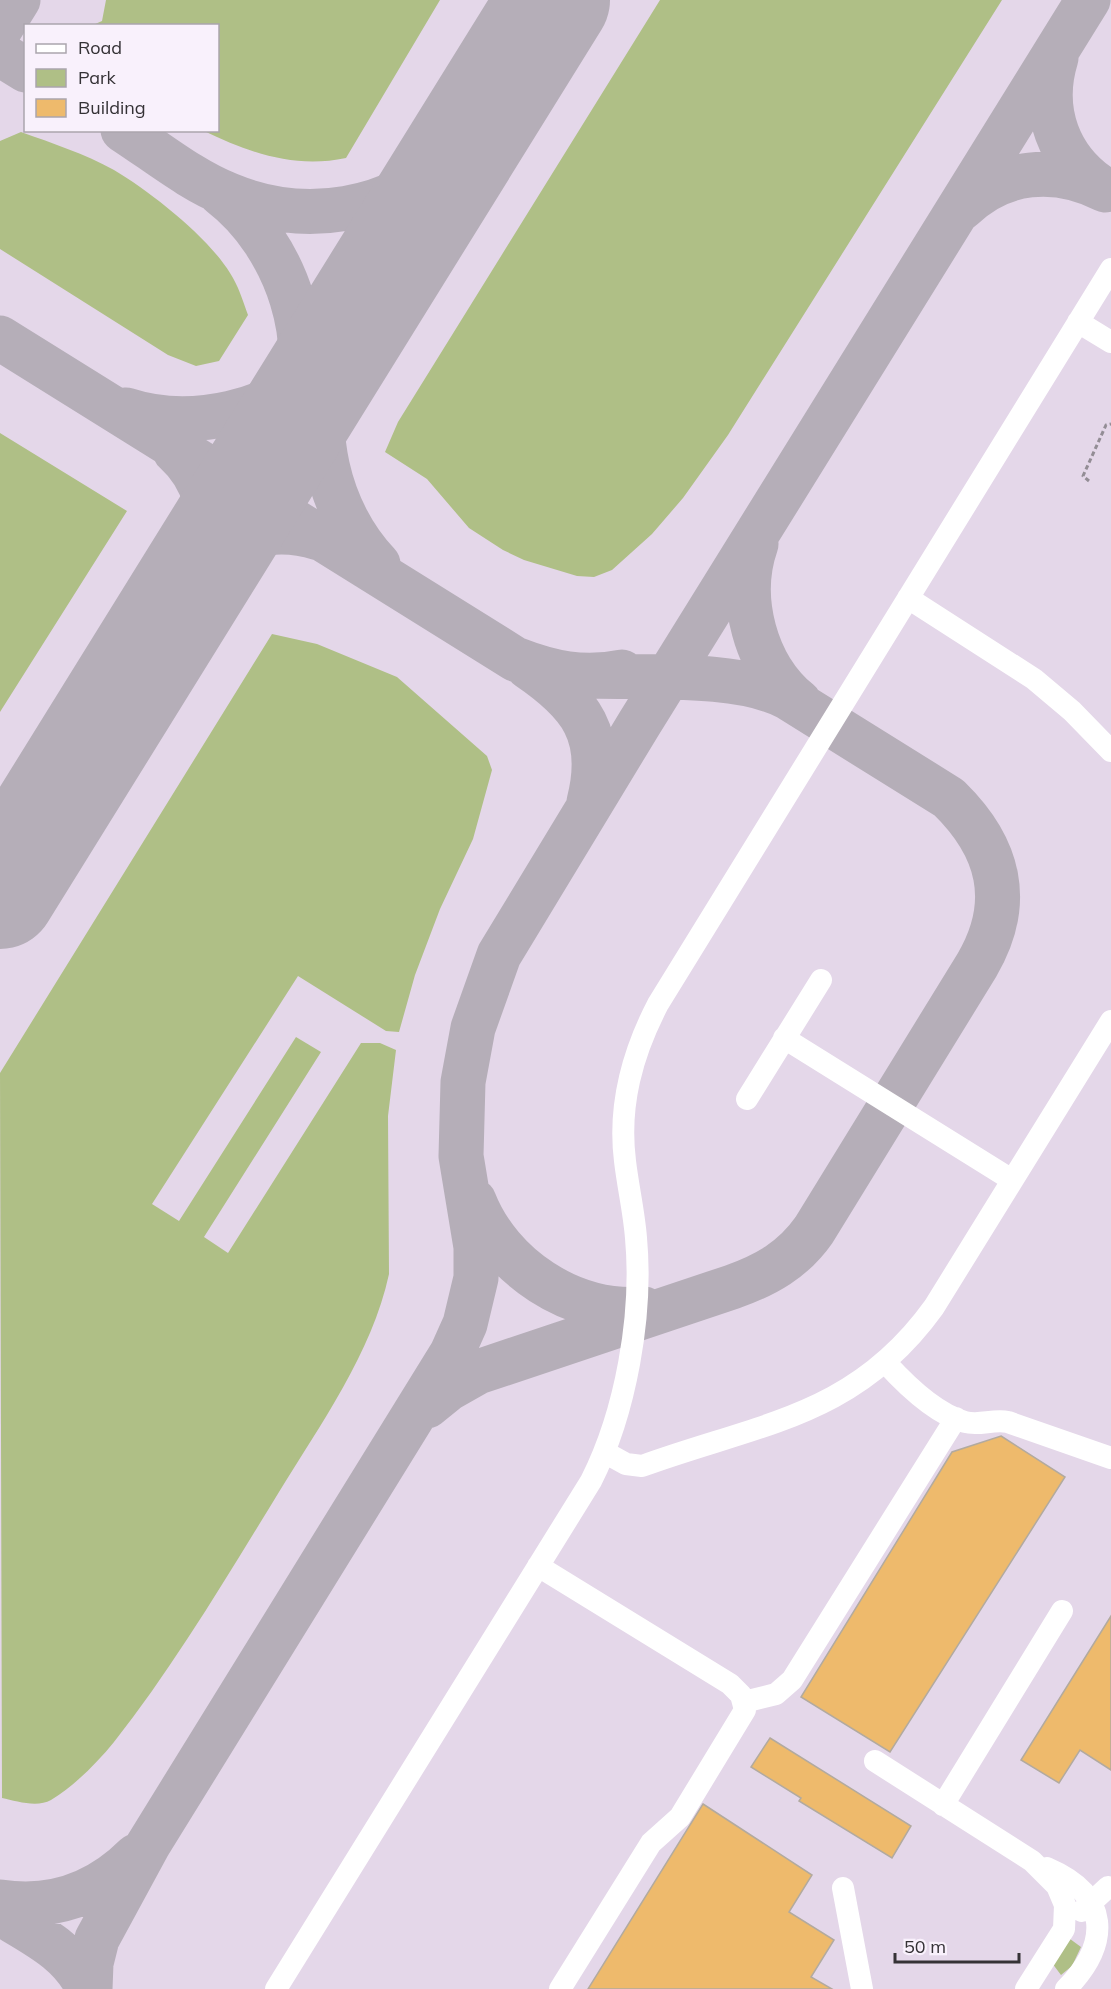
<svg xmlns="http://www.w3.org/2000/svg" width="1111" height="1989" font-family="Mulish,sans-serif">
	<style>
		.built { fill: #e4d7e9; fill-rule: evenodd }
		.green { fill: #afbf86 }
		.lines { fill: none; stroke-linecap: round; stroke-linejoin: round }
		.taxiway { stroke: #b5aeb8; stroke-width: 45 }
		.runway { stroke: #b5aeb8; stroke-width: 112 }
		.building { fill: #eeba6c; stroke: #b2aa9f; stroke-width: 1.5 }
		.path { stroke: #938d95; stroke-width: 3; stroke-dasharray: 4.5 3; stroke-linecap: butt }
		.minor { stroke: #fff; stroke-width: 22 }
	</style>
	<rect width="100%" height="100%" fill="#ece3ef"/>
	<!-- built -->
	<path class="built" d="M0,0H1111V1989H0ZM26,26H218V130H26Z"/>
	<!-- green -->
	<path class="green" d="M106,0H440L346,158C295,169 250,153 204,131L218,130V26L93,25L102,21Z
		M660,0H1002L728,435L683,498L652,534L612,570L594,577L577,576L524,560L503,550L469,528L427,479L385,452L398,422Z
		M21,132C52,143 85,154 114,170C151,192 208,237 230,273C238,285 243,301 248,315L219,361L196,366L168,355L0,249V141Z
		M0,433L127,511L0,712Z
		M272,634L317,644L397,677L487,756L492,770L473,839L440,909L415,975L399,1032L386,1031L298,976L152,1204L179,1221L296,1037L321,1052L204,1237L228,1253L361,1043H380L396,1050L388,1116L389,1274C372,1353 320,1425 279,1492C228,1575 174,1666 114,1742C97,1763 74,1786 51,1800C37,1808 16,1801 2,1798L0,1073Z
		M1066,1936L1081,1947L1072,1966L1061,1975L1052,1963Z"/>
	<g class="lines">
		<!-- taxiway -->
		<path class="taxiway" d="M0,29L18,0
			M0,54L26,70
			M123,130C157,152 191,180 229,195C304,226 392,213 451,155
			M436,184L483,108L538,0
			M221,194C286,244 323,347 287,425C274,451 252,473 243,501
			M962,208C1002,169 1056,165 1105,190C1058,161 1040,110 1056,58
			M0,338L515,659C551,673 583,680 622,672
			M336,358C306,424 329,513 378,564
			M126,410C190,431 275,413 323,364C339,346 351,323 364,303
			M175,451C205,478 217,520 203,558C198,574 186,589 177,603
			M756,544C737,598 755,666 799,702
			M195,583C223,538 268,522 319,538
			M528,667C581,703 606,735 589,802
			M474,1201C500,1267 572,1315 644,1309
			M427,1406L448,1389L478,1372L732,1287C766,1275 793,1260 814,1230L977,965C1014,902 999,847 949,798L787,697C739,672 648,678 593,676
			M0,1902C52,1910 99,1893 136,1856
			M0,1913C34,1934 72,1951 88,1989
			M90,1989L91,1963L97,1939L148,1845L452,1353L465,1324L476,1278V1247L461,1156L463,1082L473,1028L499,955L639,724L1088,0"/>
		<!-- runway -->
		<path class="runway" d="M0,893L554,0"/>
	</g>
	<!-- building -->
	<path class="building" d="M1001,1436L1065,1477L890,1752L801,1697L952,1452Z
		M1111,1616V1770L1080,1750L1059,1783L1021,1760Z
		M770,1738L911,1826L892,1858L799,1801L801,1798L751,1767Z
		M703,1804L812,1875L789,1912L834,1940L811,1977L832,1989H588Z"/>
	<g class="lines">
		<!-- path -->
		<path class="path" d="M1089,481L1083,476L1106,425L1111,424"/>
		<!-- minor -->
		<path class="minor" d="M1078,322L1111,342
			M908,598L1034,679L1072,711L1111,751
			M784,1038L1012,1180
			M747,1099L821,980
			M886,1363C906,1385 936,1414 965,1422C979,1426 993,1419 1008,1422L1111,1458
			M606,1453L626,1464L642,1466C760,1423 855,1417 934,1307L1111,1021
			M538,1566L730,1684L741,1695L745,1710L680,1817L651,1843L560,1989
			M744,1702L776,1694L792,1680L956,1418
			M875,1761L1032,1861L1057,1886L1065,1905L1064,1929L1026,1989
			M943,1805L1062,1611
			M1047,1868C1110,1895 1111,1943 1066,1989
			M843,1888L862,1989
			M1082,1911L1108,1887
			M276,1989L591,1481C626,1412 643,1315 636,1238C634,1212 628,1187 625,1161C618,1105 632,1054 658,1004L1111,269"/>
	</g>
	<!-- legend -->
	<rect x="24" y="24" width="195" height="108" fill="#f9f1fc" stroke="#aba5ad" stroke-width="1.5"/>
	<rect x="36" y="44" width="30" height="9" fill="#ffffff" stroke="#aba5ad" stroke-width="1.5"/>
	<text x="78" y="54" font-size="18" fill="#353236">Road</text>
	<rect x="36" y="69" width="30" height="18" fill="#afbf86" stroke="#aba5ad" stroke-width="1.5"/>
	<text x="78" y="84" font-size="18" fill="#353236">Park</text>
	<rect x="36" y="99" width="30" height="18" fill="#eeba6c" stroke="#aba5ad" stroke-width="1.5"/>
	<text x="78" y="114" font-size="18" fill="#353236">Building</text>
	<!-- scale -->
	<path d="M895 1953v9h124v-9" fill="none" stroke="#353236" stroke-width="3"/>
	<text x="904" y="1953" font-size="18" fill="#353236" stroke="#f9f1fc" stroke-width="4.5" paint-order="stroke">50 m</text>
</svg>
